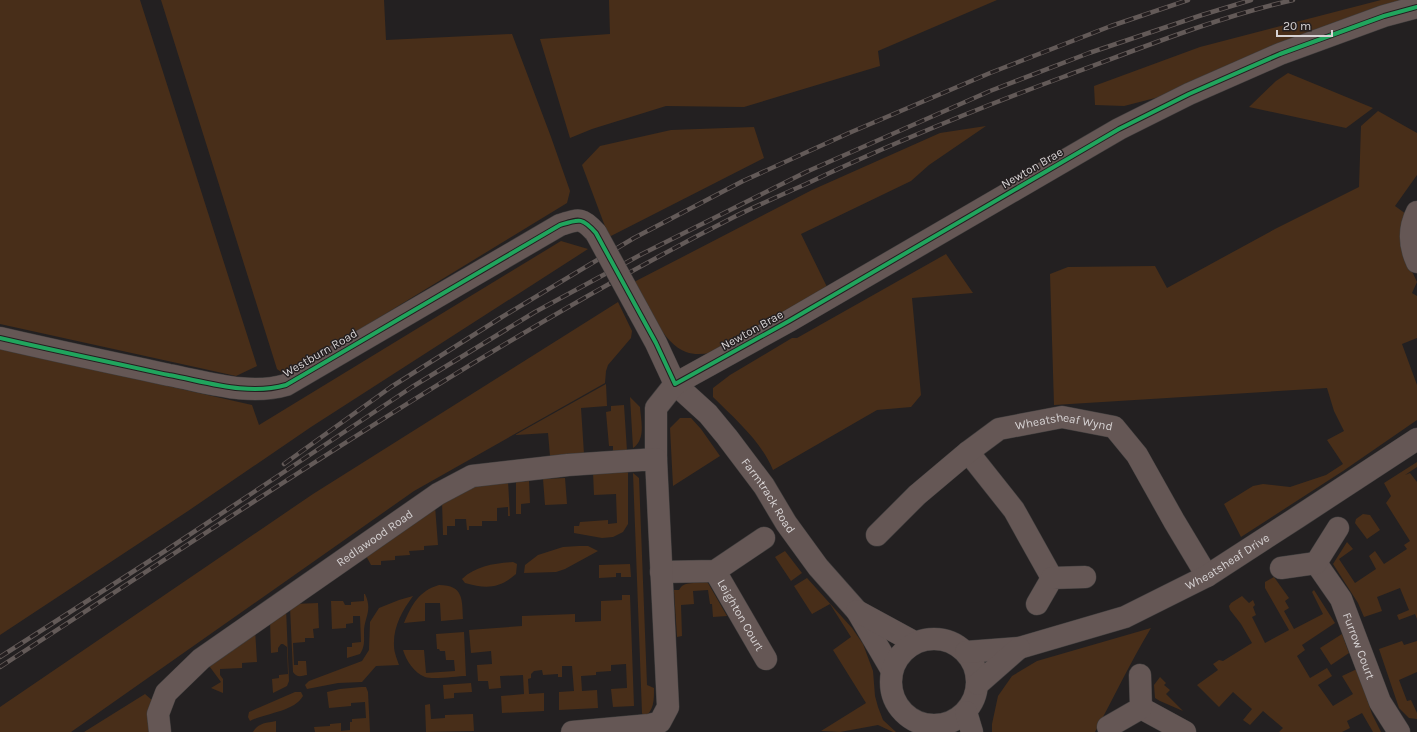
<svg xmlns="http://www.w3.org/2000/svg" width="1417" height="732" font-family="Karla,sans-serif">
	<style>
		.green { fill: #482e19 }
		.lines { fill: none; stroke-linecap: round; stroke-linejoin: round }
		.minor-casing { stroke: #3f3d3d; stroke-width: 23 }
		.minor { stroke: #655755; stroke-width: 22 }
		.rail-casing { stroke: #635a58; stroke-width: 4.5 }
		.rail { stroke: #241f20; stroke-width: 3; stroke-dasharray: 9; stroke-linecap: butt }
		.minor-bridge-casing { stroke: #3f3d3d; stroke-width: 23; stroke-linecap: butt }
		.minor-bridge { stroke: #655755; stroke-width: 22 }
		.cycleway-casing { stroke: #241f20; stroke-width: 6 }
		.cycleway { stroke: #20a55d; stroke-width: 4 }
		.labels { text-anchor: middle; stroke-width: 3; stroke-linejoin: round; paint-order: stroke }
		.street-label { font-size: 12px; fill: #d6d2d3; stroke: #241f20 }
	</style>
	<rect width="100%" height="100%" fill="#232021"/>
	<!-- green -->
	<path class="green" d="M0,0H140L257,366L236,376L0,324Z
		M161,0H384L386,40L512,34L551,137L570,191L567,203L285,375L277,369Z
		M609,0H997L878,51L880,66L744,107L666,106L592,129L570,138L540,39L610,34Z
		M1381,0H1410L1163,96L1124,106L1095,105L1094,86L1200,47Z
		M1288,73L1373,108L1346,128L1249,107L1276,81Z
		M1378,111L1417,133V175L1395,206L1406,214L1410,267L1417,282L1412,293L1417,296V338L1402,344L1417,385V420L1343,471L1241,537L1224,504L1253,486L1263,484L1290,487L1326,475L1343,464L1327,440L1344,431L1334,411L1327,388L1054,405L1050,274L1068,267L1155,266L1167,288L1275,229L1359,187L1361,126Z
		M986,126L929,165L911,181L801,234L828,289L711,353C703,354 694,355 686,352C663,344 645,302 634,282L812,190L940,133Z
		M754,127L764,158L609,237L582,165L600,146L671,130Z
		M561,241L588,249L311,427L188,511L0,635V348L252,405L259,425Z
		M946,254L973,293L912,298L921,395L911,407L877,410L773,470C761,441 735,419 713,397V388L730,375L792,338H797Z
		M618,302L632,331L631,338L608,365L606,371L605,383L414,491L71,732H0V707L313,494Z
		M606,384L607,406L581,408L584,454L550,456L548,433L515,435Z
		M630,397L640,407C641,421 646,439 633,448Z
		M624,405L627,451L613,452V446H609L606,412L611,411V406Z
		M680,418H691L701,429L720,456L673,486L670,428Z
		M1417,462V467L1405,475L1410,473L1417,482V619L1415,614L1399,620L1397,615L1409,610L1400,588L1377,597L1382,611L1364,617L1358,603L1333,564L1347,542L1353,549L1339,559L1355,583L1376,569L1369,556L1375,551L1384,564L1407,549L1404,545L1410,541L1386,503L1391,496L1384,483Z
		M628,471V524L623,532L613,537L602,538L574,533V526H579L580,522L608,520V524L617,523L616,494L594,495L593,472Z
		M633,473L639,478L647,685L654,688C654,701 654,710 644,718L642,713Z
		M565,478L567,504L545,505L543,479Z
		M508,481L510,516H508V507L497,508V521H482V526H469V530H467L466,519H455V526H447V535H443L442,501L480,484Z
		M529,481L530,503L521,504V514H516V482Z
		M435,506L438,545L424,546V550L409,551L410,555L395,556V560L381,561V565H371L364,552Z
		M1363,514L1370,515L1380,530L1367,539L1355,523L1356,519Z
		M579,546H588L598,551L565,569L556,572L524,573L525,565L538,555L563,547Z
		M785,551L802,573L791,581L775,557Z
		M513,562L517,564L516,574C499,589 486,589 465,583L462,579C475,566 495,563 513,562Z
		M630,564L631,577H621V573H616V577L599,578V565Z
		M1274,577L1289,598L1285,601L1289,608L1284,611L1294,629L1323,614L1312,592L1314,590L1335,623L1302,645L1305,650L1297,656L1310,678L1327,668L1332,676L1318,685L1333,706L1353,694L1342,676L1357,669L1372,714L1381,732H1373L1362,713L1347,721L1350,728L1342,732H1279L1283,728L1263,711L1250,725L1243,720L1252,709L1233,692L1219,707L1197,685L1218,670L1213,664L1219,660L1223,661L1252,643L1241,624L1230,610L1229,606L1231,603L1242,596L1249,603L1253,600L1255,605L1253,607L1256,615L1252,617L1265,643L1289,630L1265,588V582Z
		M703,578L708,583L727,616L713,617L712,604H710L708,590L693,591L694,604L681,605L682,636L677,637L674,590H679C683,583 687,584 693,583C697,582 700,580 703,578Z
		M807,578L852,628L863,644L873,671L875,696L878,707L883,720L896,732H893L878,725L840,732L821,731L866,703L833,650L851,637L830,604L812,614L794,586Z
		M439,585C464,585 462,600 463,619L441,621L440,603H425V621L404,623C412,604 419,591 439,585Z
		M364,594H365C373,611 364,617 364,632C364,641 365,646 360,654L347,658V647H352V643L361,642L360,616H353V623L346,624V628L332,629L331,601H343L345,605H351V602L364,601Z
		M622,595H630L634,706L613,707L611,689L627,688L626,664L611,665V671L596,672V675L581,676L582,691L597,690L598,708L559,710V692L574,691L572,666H562V677H558V674L543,675L542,670L534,671L531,674V678L528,679L529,694L544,693V711L502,713L501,696L524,694L523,675L500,676L501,688L489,689L488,681H478L477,665L492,664L491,651L471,653L469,630L522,626V616L575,614V622L601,621V601L622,600Z
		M413,596C402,611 393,627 394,646C394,652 397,659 399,665L376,666L362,682L338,683L307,689L305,685L309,681L362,661L369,650L370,622L379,608L399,600Z
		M318,603L319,628L313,629L314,638H305V642L293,643L294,665H298V661H306L307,675C301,676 297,678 293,672L290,607L294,604Z
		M286,608L289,681L287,686L273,693L272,679L279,678V675L288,674L287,647L283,644H281L278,648V652L271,653L270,620Z
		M1151,628C1131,661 1114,697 1095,732H992V724L998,696L1012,676L1037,661Z
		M255,629L257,662L242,663V668L220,669V675L223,679V693L211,688L221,682L207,663Z
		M464,632L466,676C457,676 433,680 425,677C414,673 406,660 403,650H424L426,673L455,671L454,660H446L445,651H440L439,649H437L436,634Z
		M1342,634L1349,653L1331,665L1320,648Z
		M1402,641L1404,645L1417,641V672L1399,680L1407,701L1411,700L1417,713V719L1409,718L1399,708L1379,649Z
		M1160,677L1166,683L1164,685L1170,690L1166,694L1183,711L1160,701L1155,698L1154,685Z
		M471,683L472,692L454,693V698L444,699L443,685Z
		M361,687H366L368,692L370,732H315L314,727L330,726V724L341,723V731L350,730V722H352V719L366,718L365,702L351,703V706L329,708L327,692L340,689Z
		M295,692H301L303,696C294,712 265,713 250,721L248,717L249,712Z
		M145,694L153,701L151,732H84Z
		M430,704L431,719L445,718V715L473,714L474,731L426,732L425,705Z
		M276,721V732H253C258,723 266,723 276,721Z"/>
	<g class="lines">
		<!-- minor casing -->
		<g class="minor-casing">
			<g id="minor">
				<path d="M1417,212C1409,228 1409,245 1417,262"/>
				<path id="s1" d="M638,310L656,343L675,384L708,414L727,437L764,486L786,523L818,567L857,611L891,669"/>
				<path d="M0,338C56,351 113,363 169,375C207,382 248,396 286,385L560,225C579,219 582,217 596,233"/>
				<path d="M968,452L1014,510L1052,578"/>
				<path d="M656,459V408L675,384L789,321L1119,129L1189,94L1280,54L1384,16L1417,7"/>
				<path id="s2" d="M877,535L917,495L968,452L999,429L1062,417L1114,427L1137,455L1174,521L1207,576"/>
				<path id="s3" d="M1316,563L1341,599L1380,702L1399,732"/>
				<path d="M1281,568L1316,563L1338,528"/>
				<path id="s4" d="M715,571L766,659"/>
				<path d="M661,572L715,571L764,538"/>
				<path d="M1037,604L1052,578L1085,577"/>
				<path d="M857,611L914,642"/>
				<circle cx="934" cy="682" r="43"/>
				<path id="s5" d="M966,652L1019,648L1125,617L1207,576L1298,517L1417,439"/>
				<path d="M978,684L1019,648"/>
				<path d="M1141,708L1185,732"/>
				<path d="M966,712L972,732"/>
				<path d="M1108,727L1141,708L1140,675"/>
				<path id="s6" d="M160,732L158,714L166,693L201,659L438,494L472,476L568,465L656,459L668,707L660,722L649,725L572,732"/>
			</g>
		</g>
		<!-- minor -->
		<use href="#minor" class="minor"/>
		<!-- rail casing -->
		<g class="rail-casing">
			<path id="rail" d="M284,464L391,387L502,317L634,238L743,181L849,133L990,73L1111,26L1188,0
				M0,657L165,551L412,387L535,312L642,254L806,172L990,91L1089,53L1202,15L1251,0
				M0,667C240,512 477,348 732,218C756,206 781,195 806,184C890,144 976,109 1063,77C1139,49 1214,18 1293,0"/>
		</g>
		<!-- rail -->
		<use href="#rail" class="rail"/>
		<!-- minor-bridge casing -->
		<g class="minor-bridge-casing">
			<path id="minor-bridge" d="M596,233L638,310"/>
		</g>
		<!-- minor-bridge -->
		<use href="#minor-bridge" class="minor-bridge"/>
		<!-- cycleway casing -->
		<g class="cycleway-casing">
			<path id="cycleway" d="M0,338C56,351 113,363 169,375C207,382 248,396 286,385L560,225C579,219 582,217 596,233L656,343L675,384L789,321L1119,129L1189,94L1280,54L1384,16L1417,7"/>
		</g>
		<!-- cycleway -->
		<use href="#cycleway" class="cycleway"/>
	</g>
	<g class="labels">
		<!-- street labels -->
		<g class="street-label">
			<text transform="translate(1032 168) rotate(-30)" y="4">Newton Brae</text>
			<text transform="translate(752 330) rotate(-29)" y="4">Newton Brae</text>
			<text transform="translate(320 353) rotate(-30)" y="4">Westburn Road</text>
			<text dy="4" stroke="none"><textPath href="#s2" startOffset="228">Wheatsheaf Wynd</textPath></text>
			<text dy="4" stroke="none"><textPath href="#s1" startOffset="229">Farmtrack Road</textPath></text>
			<text dy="4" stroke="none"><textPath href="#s6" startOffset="301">Redlawood Road</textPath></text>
			<text dy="4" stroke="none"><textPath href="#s5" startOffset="280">Wheatsheaf Drive</textPath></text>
			<text dy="4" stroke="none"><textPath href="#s4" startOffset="51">Leighton Court</textPath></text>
			<text dy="4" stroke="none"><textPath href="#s3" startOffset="94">Furrow Court</textPath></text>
		</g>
	</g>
	<!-- scale -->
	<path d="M1277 30v6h55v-6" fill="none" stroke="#d6d2d3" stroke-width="2"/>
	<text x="1283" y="30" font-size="12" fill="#d6d2d3" stroke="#241f20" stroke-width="3" paint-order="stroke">20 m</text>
</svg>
